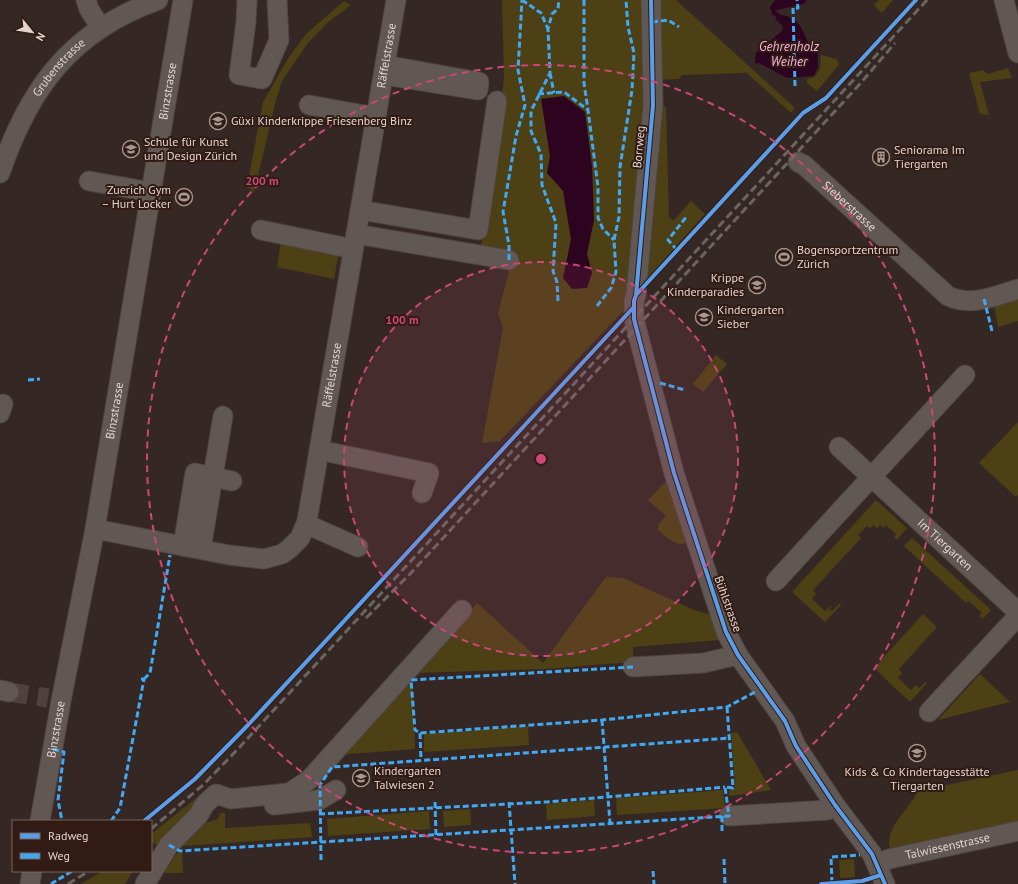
<svg xmlns="http://www.w3.org/2000/svg" width="1018" height="884" font-family="'PT Sans',sans-serif">
	<style>
		.green { fill: #4c4014 }
		.water { fill: #2c041f }
		.lines { fill: none; stroke-linecap: round; stroke-linejoin: round }
		.stream { stroke: #2c041f; stroke-width: 4 }
		.minor-tunnel { stroke: #4f423e; stroke-width: 19; stroke-dasharray: 19 10; stroke-linecap: butt }
		.minor-casing { stroke: #504440; stroke-width: 21 }
		.minor { stroke: #615854; stroke-width: 19 }
		.rail { stroke: #6c6460; stroke-width: 3; stroke-dasharray: 8 4; stroke-linecap: butt }
		.quiet { stroke: #3fa9f5; stroke-width: 3; stroke-dasharray: 6 3; stroke-linecap: butt }
		.cycleway-casing { stroke: #311b14; stroke-width: 6 }
		.cycleway { stroke: #5a9eea; stroke-width: 4 }
		.ring { fill: none; stroke: #ca4778; stroke-width: 2; stroke-dasharray: 7 5 }
		.labels { text-anchor: middle; stroke-width: 4; stroke-linejoin: round; paint-order: stroke }
		.street-label { font-size: 12px; fill: #e3d4cf; stroke: #311b14 }
		.poi-label { font-size: 12px; fill: #e3d4cf; stroke: #311b14; text-anchor: start }
		.water-label { font-size: 13px; font-style: italic; fill: #f6b2dd; stroke: #311b14 }
		.centre { fill: #ca4778; stroke: #311b14; stroke-width: 2 }
		.ring-label { font-size: 12px; text-anchor: middle; font-weight: bold; fill: #ca4778; stroke: #311b14; stroke-width: 4; stroke-linejoin: round; paint-order: stroke }
	</style>
	<rect width="100%" height="100%" fill="#352824"/>
	<!-- green -->
	<path class="green" d="M502,0H650L649,72L626,308L500,441L482,443L503,328L498,313L513,256L480,249L491,208L504,77Z
		M655,0H676L795,108L791,113L746,72L744,73L682,75L679,79L658,80Z
		M879,0H893L882,13L874,5Z
		M344,1L351,5L327,23L308,43L282,81L275,104L254,192L247,187L263,102L289,57L306,34Z
		M821,55L837,59L839,65L817,91L807,83V79L815,77L820,68Z
		M1008,68L1012,78L980,82L989,115L980,114L969,73L983,70L988,74Z
		M656,107H666L669,218L674,220L691,201L705,214L646,280Z
		M281,240L339,252L334,279L277,267Z
		M1018,298V321L998,327L994,304Z
		M716,355L727,364L703,392L693,384Z
		M1018,422V495L1016,497L979,463Z
		M670,479L687,542C677,549 666,536 658,530V525L666,516L648,500L661,486Z
		M876,500L907,528L897,540L894,537L896,534L886,525L884,528L880,525L877,528L873,525L870,528L867,526L858,535L861,538L813,590L816,594L812,599L825,611L830,606L831,607L829,609L832,611L840,603L841,605L825,622L792,592Z
		M912,538L991,610L983,619L979,616L982,613L969,601L966,603L904,546Z
		M606,577L623,578L692,609L710,615L720,640L633,647V662L544,669L414,673L477,603L543,663Z
		M923,614L937,627L899,669L902,673L898,678L911,690L916,685L919,688L925,682L927,683L910,702L874,668Z
		M980,674L1010,702L938,720Z
		M412,675L415,749L337,755Z
		M528,726L529,745L424,752V734Z
		M737,732L771,790L729,796V790L735,789L731,733Z
		M1018,770V823L890,852C884,826 908,812 918,791Z
		M723,790L725,808L617,815L616,798Z
		M199,796L201,798L161,847L151,842V834Z
		M594,800L595,816L547,820L546,804Z
		M470,809L471,825L444,827L443,811Z
		M429,811L430,829L328,836L327,819Z
		M220,813H225V828L310,823L312,837L183,846L206,823L218,819Z
		M177,853H182L183,873H164Z
		M854,859L855,877L840,878L839,860Z
		M103,871H133L125,884H81Z"/>
	<!-- water -->
	<path class="water" d="M780,0H807L804,4L777,10L772,16L773,3Z
		M780,15C799,17 801,27 808,42C810,46 815,50 818,54V67L814,76L787,78L759,63L756,64L755,62L756,53L783,30L782,25L775,19Z
		M564,96L585,112L592,166L594,220L587,254L592,273L587,288L572,289L563,278L571,239L563,191L547,173L550,156L541,99Z"/>
	<g class="lines">
		<!-- stream -->
		<path class="stream" d="M778,0L772,8L774,13L783,19"/>
		<!-- minor-tunnel -->
		<path class="minor-tunnel" d="M9,692L48,698"/>
		<!-- minor casing -->
		<g class="minor-casing">
			<g id="minor">
				<path d="M86,0L89,9L101,28"/>
				<path d="M247,0L246,22L239,75L262,79L279,40L277,0"/>
				<path d="M651,0L653,105L636,295L634,301V319L674,473L726,632L738,655L785,721L796,746L835,805L872,854L885,884"/>
				<path d="M1004,0L1018,53"/>
				<path d="M384,75L478,90L479,82L385,65"/>
				<path d="M309,105L376,117"/>
				<path id="s1" d="M798,162L804,165L948,296C971,307 995,296 1018,289"/>
				<path id="s2" d="M0,173C29,88 71,31 158,0"/>
				<path d="M89,181L151,192"/>
				<path d="M360,210L478,230L497,101"/>
				<path d="M261,230L353,249"/>
				<path d="M356,234L509,260"/>
				<path d="M0,413L3,404"/>
				<path id="s3" d="M839,447L1018,612"/>
				<path d="M319,450L429,473L422,493"/>
				<path d="M306,524L358,547"/>
				<path id="s4" d="M95,529L229,555L264,559L282,554L289,549L300,538L307,521L396,0"/>
				<path d="M183,546L195,473L232,481"/>
				<path d="M201,549L223,416"/>
				<path d="M776,581L965,375"/>
				<path d="M633,667L703,663L738,655"/>
				<path d="M0,690L9,692"/>
				<path d="M929,712L1018,616"/>
				<path d="M274,805L319,800L336,790"/>
				<path d="M729,816L828,810L835,805"/>
				<path id="s5" d="M40,821L61,701L95,529L183,0"/>
				<path id="s6" d="M878,864L889,859L1018,831"/>
				<path d="M30,884L32,871"/>
				<path d="M145,884L169,845L198,816L205,804L216,794L231,799L289,793L309,780L462,610"/>
			</g>
		</g>
		<!-- minor -->
		<use href="#minor" class="minor"/>
		<!-- rail -->
		<path class="rail" d="M366,618L411,573L859,85L895,43
			M151,829L203,785L237,750L927,0
			M68,884L89,871"/>
		<!-- quiet -->
		<path class="quiet" d="M522,0L541,13L548,29
			M584,0V83L588,110
			M652,22L668,20L679,27
			M550,73L554,93
			M795,86L793,8H798L797,0
			M538,94L564,92L588,110L598,187V218L603,229L614,240
			M677,250L668,240L687,216
			M509,260V245L503,212L516,136L525,105L518,70L522,0
			M984,299L992,331
			M558,301L557,282L553,271L556,223L542,185L541,154L531,131V111L550,73L548,29L552,14L558,9L559,0
			M597,306L611,288L616,272L614,240L619,217L620,167L632,90L634,53L628,27L626,0
			M28,380L40,379
			M660,383L685,390
			M633,667L411,680L415,730L420,733L602,720L727,707L755,692
			M144,679L150,673L170,555
			M602,720L610,823
			M420,733L421,760
			M53,749L64,752L58,800L62,821
			M435,802L436,835
			M509,802L515,884
			M319,814L546,802L725,787
			M722,816V832
			M111,821L120,808L144,679H140
			M169,845L180,851L729,816L725,787L733,788L727,707
			M724,859L725,884
			M321,860L320,785L332,767L730,738
			M653,871L654,884
			M832,883L831,857L860,855
			M51,884L72,871"/>
		<!-- cycleway casing -->
		<g class="cycleway-casing">
			<path id="cycleway" d="M651,0L653,105L636,295L634,301V319L674,473L726,632L738,655L785,721L796,746L835,805L872,854L885,884
				M636,295L803,113L826,98L916,0
				M144,821L195,779L248,725L633,308
				M821,884L862,881L881,875"/>
		</g>
		<!-- cycleway -->
		<use href="#cycleway" class="cycleway"/>
	</g>
	<!-- distance rings -->
	<circle cx="541" cy="459" r="197" fill="#ca4778" fill-opacity=".12"/>
	<g class="ring">
		<circle cx="541" cy="459" r="197"/>
		<circle cx="541" cy="459" r="394"/>
	</g>
	<!-- icons -->
	<defs>
		<g id="school-ring" transform="scale(0.9)"><circle r="9.5" fill="#311b14" stroke="#a69893" stroke-width="1.5"/><path d="M0-5L7-2L0 1L-7-2ZM-4 1L0 2.5L4 1V4Q0 6-4 4Z" fill="#a69893"/></g>
		<g id="building-ring" transform="scale(0.9)"><circle r="9.5" fill="#311b14" stroke="#a69893" stroke-width="1.5"/><path d="M-4-6H4V6H1V3H-1V6H-4ZM-2.5-4.3h1.7v1.8h-1.7ZM.8-4.3h1.7v1.8H.8ZM-2.5-1h1.7V.8h-1.7ZM.8-1h1.7V.8H.8Z" fill="#a69893"/></g>
		<g id="stadium-ring" transform="scale(0.9)"><circle r="9.5" fill="#311b14" stroke="#a69893" stroke-width="1.5"/><path d="M0-5a6.5 5 0 1 0 0 10a6.5 5 0 1 0 0-10ZM-3.5-1.8h7v3.6h-7Z" fill="#a69893"/></g>
	</defs>
	<g fill-rule="evenodd">
		<use href="#school-ring" x="218" y="121"/>
		<use href="#school-ring" x="131" y="149"/>
		<use href="#building-ring" x="881" y="157"/>
		<use href="#stadium-ring" x="184" y="197"/>
		<use href="#stadium-ring" x="784" y="257"/>
		<use href="#school-ring" x="757" y="285"/>
		<use href="#school-ring" x="704" y="317"/>
		<use href="#school-ring" x="917" y="753"/>
		<use href="#school-ring" x="361" y="778"/>
	</g>
	<g class="labels">
		<!-- street labels -->
		<g class="street-label">
			<text dy="4" stroke="none"><textPath href="#s4" startOffset="705">Räffelstrasse</textPath></text>
			<text dy="4" stroke="none"><textPath href="#s2" startOffset="122">Grubenstrasse</textPath></text>
			<text dy="4" stroke="none"><textPath href="#s5" startOffset="741">Binzstrasse</textPath></text>
			<text transform="translate(639 147) rotate(-85)" y="4">Borrweg</text>
			<text dy="4" stroke="none"><textPath href="#s1" startOffset="68">Sieberstrasse</textPath></text>
			<text dy="4" stroke="none"><textPath href="#s4" startOffset="381">Räffelstrasse</textPath></text>
			<text dy="4" stroke="none"><textPath href="#s5" startOffset="417">Binzstrasse</textPath></text>
			<text dy="4" stroke="none"><textPath href="#s3" startOffset="144">Im Tiergarten</textPath></text>
			<text transform="translate(728 604) rotate(70)" y="4">Bühlstrasse</text>
			<text dy="4" stroke="none"><textPath href="#s5" startOffset="93">Binzstrasse</textPath></text>
			<text dy="4" stroke="none"><textPath href="#s6" startOffset="72">Talwiesenstrasse</textPath></text>
		</g>
		<!-- poi labels -->
		<g class="poi-label">
			<text x="231" y="125">Güxi Kinderkrippe Friesenberg Binz</text>
			<text x="144" y="146">Schule für Kunst<tspan x="144" dy="14">und Design Zürich</tspan></text>
			<text x="894" y="154">Seniorama Im<tspan x="894" dy="14">Tiergarten</tspan></text>
			<text x="171" y="194" text-anchor="end">Zuerich Gym<tspan x="171" dy="14">– Hurt Locker</tspan></text>
			<text x="797" y="254">Bogensportzentrum<tspan x="797" dy="14">Zürich</tspan></text>
			<text x="744" y="282" text-anchor="end">Krippe<tspan x="744" dy="14">Kinderparadies</tspan></text>
			<text x="717" y="314">Kindergarten<tspan x="717" dy="14">Sieber</tspan></text>
			<text x="374" y="775">Kindergarten<tspan x="374" dy="14">Talwiesen 2</tspan></text>
			<text x="917" y="776" text-anchor="middle">Kids &amp; Co Kindertagesstätte<tspan x="917" dy="14">Tiergarten</tspan></text>
		</g>
		<!-- water labels -->
		<g class="water-label">
			<text x="789" y="51">Gehrenholz<tspan x="789" dy="15">Weiher</tspan></text>
		</g>
	</g>
	<circle cx="541" cy="459" r="6" class="centre"/>
	<g class="ring-label">
		<text x="262" y="185">200 m</text>
		<text x="402" y="324">100 m</text>
	</g>
	<!-- legend -->
	<rect x="12" y="820" width="140" height="52" fill="#311b14" stroke="#78655f"/>
	<rect x="20" y="833" width="20" height="6" fill="#5a9eea" stroke="#78655f"/>
	<text x="48" y="840" font-size="12" fill="#e3d4cf">Radweg</text>
	<rect x="20" y="853" width="20" height="6" fill="#3fa9f5" stroke="#78655f"/>
	<text x="48" y="860" font-size="12" fill="#e3d4cf">Weg</text>
	<!-- north arrow -->
	<g transform="translate(32 32) rotate(120)" stroke="#311b14" stroke-width="3" paint-order="stroke">
	<path d="M0-3L7 15L0 10L-7 15Z" fill="#e3d4cf"/>
	<text y="-6" font-size="11" font-weight="bold" text-anchor="middle" fill="#e3d4cf">N</text>
	</g>
</svg>
